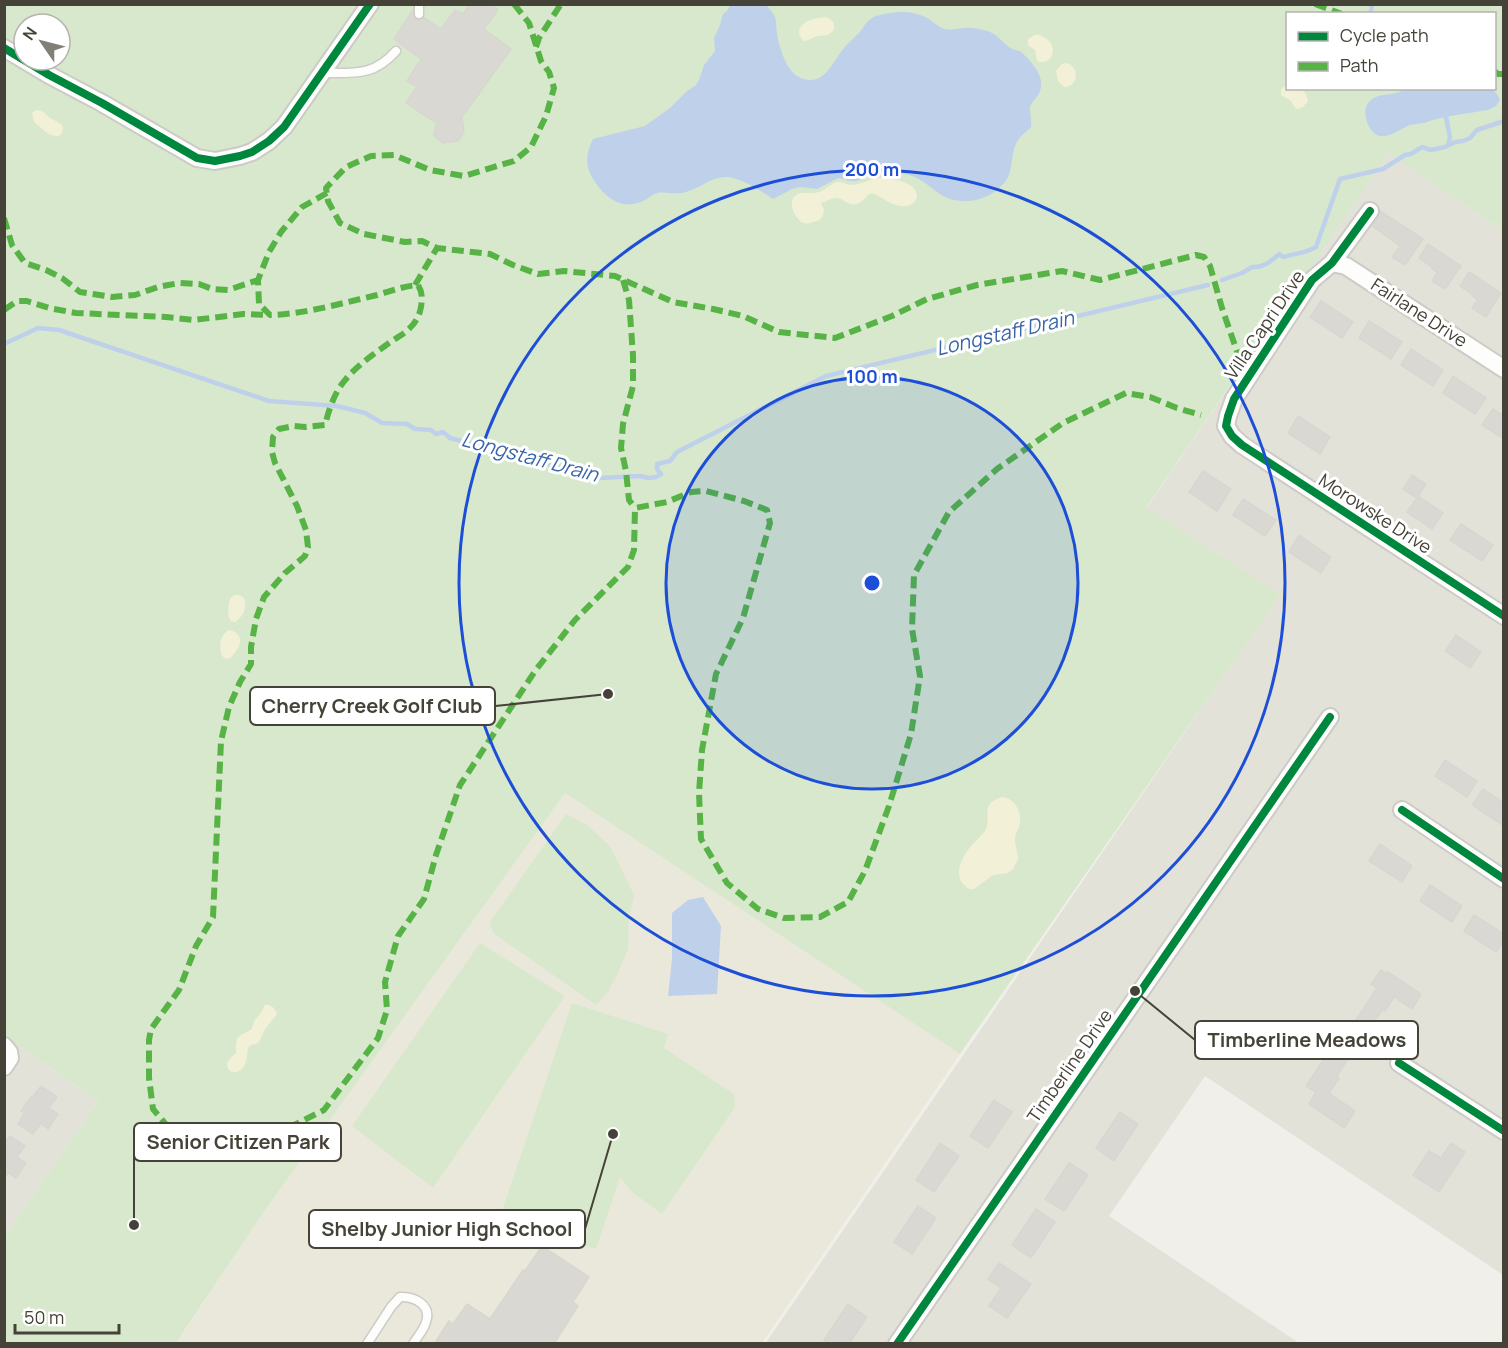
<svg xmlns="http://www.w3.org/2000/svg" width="1508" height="1348" font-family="Manrope,sans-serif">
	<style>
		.residential { fill: #e3e2d9 }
		.education { fill: #eae8da }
		.green { fill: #d8e8cd; fill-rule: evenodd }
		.sand { fill: #f2f1d7 }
		.water { fill: #bfd1ea }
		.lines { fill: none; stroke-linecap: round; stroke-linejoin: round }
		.stream { stroke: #bfd1ea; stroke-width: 4.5 }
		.building { fill: #d9d8d3; stroke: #d8d6d0; stroke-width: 1.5 }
		.service-casing { stroke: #cccbc6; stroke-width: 11 }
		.minor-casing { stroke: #cccbc6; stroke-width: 20 }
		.service { stroke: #fdfdfc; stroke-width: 8 }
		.minor { stroke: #fdfdfc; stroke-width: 16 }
		.quiet { stroke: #57b346; stroke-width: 6; stroke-dasharray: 12 6; stroke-linecap: butt }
		.cycleway-casing { stroke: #fff; stroke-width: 11 }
		.cycleway { stroke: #00873e; stroke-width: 8 }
		.ring { fill: none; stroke: #1d4ed8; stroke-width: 3 }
		.labels { text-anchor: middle; stroke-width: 6; stroke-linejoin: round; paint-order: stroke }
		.street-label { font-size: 18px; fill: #454237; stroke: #fff }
		.water-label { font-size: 20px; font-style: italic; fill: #3a65a7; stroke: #fff }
		.centre { fill: #1d4ed8; stroke: #fff; stroke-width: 3 }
		.ring-label { font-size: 18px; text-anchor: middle; font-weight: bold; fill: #1d4ed8; stroke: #fff; stroke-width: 6; stroke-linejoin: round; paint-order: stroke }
		.leader { fill: none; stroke: #454237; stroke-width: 2 }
		.callout-dot { fill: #454237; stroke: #fff; stroke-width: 2 }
		.callout { fill: #fff; stroke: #454237; stroke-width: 2 }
		.callout-label { font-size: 20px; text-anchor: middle; font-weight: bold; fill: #454237 }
	</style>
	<rect width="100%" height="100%" fill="#f0efea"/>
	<!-- residential -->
	<path class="residential" d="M1389,152L1503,230V1275L1205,1076L1109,1216L1299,1343L765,1344L1279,595L1146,509Z
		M5,1036L98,1101L5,1237Z"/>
	<!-- education -->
	<path class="education" d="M565,793L960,1054L762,1343L176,1344L263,1213Z"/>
	<!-- green -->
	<path class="green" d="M5,5H1503V230L1389,153L1146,508L1280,595L960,1054L565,793L263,1213L176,1343L5,1344V1237L98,1101L5,1036ZM1288,14H1494V88H1288ZM24,24H60V60H24Z
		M566,814L587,825L610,846L634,895L629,919L628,949L618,973L608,992L596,1005L493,933L490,922Z
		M480,943L565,996L433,1188L352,1126Z
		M572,1003L668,1034L664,1048L734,1094L735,1107L662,1214L632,1192L620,1177L596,1249L500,1217Z"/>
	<!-- sand -->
	<path class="sand" d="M818,18C821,18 825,17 828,18C836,21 836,31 829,34C826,36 821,35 818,36C813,37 810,40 804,41C791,29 806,20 818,18Z
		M1037,34C1041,36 1047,38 1050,42C1057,52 1050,66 1037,61L1035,50L1028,45V39Z
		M1066,63L1070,64L1075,70L1076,78C1073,84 1070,87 1064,87L1058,81L1056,71L1062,64Z
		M1287,85L1288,88C1299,88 1306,88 1308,101L1302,108L1296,109L1290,100L1281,95V90L1283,87Z
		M36,110L42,111L50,118L61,124L63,128L62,133L59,136C48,137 43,129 34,122L32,113Z
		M879,178C890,179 902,179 911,186C923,194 915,208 902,206C892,206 881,196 871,193C866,196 864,201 859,203C851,207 847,202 841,199C835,196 827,201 821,203L824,210C823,217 821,221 813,222C810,223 807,224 804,223C795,220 787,203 795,196C800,191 807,194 813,193C822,193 827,187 834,183C841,180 845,185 852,185C858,185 871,179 879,178Z
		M234,595H239L244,598C247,609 244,615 235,622L231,621C227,615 228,606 230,599Z
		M229,630C247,634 240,649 230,658L226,659L222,656C219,646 219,636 229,630Z
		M1002,797C1016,798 1023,815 1019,827C1018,831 1014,835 1015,840C1015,847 1018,853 1018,859L1013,869L1008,873L993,875L974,889H969C967,887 961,883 960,879C956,867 965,853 972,845C976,840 982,836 985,831C993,816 978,805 1002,797Z
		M265,1005C270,1004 276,1009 277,1014L265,1029L259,1042L256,1044L251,1045L248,1048C247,1055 247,1062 243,1068C238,1074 228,1074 227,1065C227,1060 233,1056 236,1053C236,1034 237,1038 252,1029L254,1021L261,1013Z"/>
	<!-- water -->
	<path class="water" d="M765,4C768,7 772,11 774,15C777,20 776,28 777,33C779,46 786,71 799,77C824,89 831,63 844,48C848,43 854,38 860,32C864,26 868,19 876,16C891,12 910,9 925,17C932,20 937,27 945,29C951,30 957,29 963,28C972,27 982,29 990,32C1002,37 1006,50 1020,51C1030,60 1046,76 1040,91C1038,98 1031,101 1030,108C1030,114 1032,120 1031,127C1026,132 1019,137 1016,144C1010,156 1014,172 1004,183C989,201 962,207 941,195C928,186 918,175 901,173C892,173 882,172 873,175C866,176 859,182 851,181C847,181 842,178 838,178L817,189L800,187L792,189L773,199C759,190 744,179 727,177C712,176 702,187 689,191C678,196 667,191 657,193C653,194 649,198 645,200C624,211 607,200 595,182C585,167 585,155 593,139L645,126L671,107L687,91L695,86L699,80L704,65L715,51L714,38L720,25L723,14L727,11L730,5Z
		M1404,89H1492L1497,94L1500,100L1496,106L1488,110C1470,113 1451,115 1433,120C1430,121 1427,122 1424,123C1419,124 1415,124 1410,125C1402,128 1388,138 1380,136C1369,134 1362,115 1367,105C1375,90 1394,98 1404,89Z
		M703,897L721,926L717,994L668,996L672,959V913L688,900Z"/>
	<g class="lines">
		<!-- stream -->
		<path class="stream" d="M1371,12L1372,4
			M1446,117L1450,137L1448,145
			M1222,280L1242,273L1252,267C1262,268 1272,261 1279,254L1284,257C1295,253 1304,254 1316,247L1340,179L1383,169L1405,155L1411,154L1422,147L1431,150L1445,147L1455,142L1463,141L1470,138L1477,130L1504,121
			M4,344L38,328L59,330L269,401L337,406L365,413L382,423L407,424L415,429L431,430L436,434L443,432L450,438L600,478L640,476L648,478L656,477L661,474L657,469V464L670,461L677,452L826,376L1208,285"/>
	</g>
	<!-- building -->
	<path class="building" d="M470,4H490L498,10L484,29L511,49L462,117L464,132L458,141L443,143L434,136L436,123L406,103L417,87L407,81L421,59L394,39L413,10L441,29L455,10L463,14Z
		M1380,211L1423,239L1405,265L1392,257L1400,246L1371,225Z
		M1428,244L1461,266L1445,289L1432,281L1437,272L1431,268L1432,267L1419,258Z
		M1469,272L1501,293L1486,317L1472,308L1478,300L1472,296L1473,295L1460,286Z
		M1321,301L1353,322L1342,338L1310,317Z
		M1369,321L1402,342L1391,359L1359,338Z
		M1411,349L1443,370L1433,386L1401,365Z
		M1453,376L1486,398L1475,414L1443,393Z
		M1493,409L1504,416V439L1482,425Z
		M1298,416L1330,437L1320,454L1288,433Z
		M1203,471L1231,489L1217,511L1189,492Z
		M1412,475L1426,484L1418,496L1443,513L1432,529L1407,512L1417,498L1403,489Z
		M1243,499L1276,520L1265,536L1233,515Z
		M1461,524L1493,545L1482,561L1450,540Z
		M1299,535L1331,557L1321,573L1289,552Z
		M1456,635L1481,652L1470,668L1445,651Z
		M1445,760L1477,781L1467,797L1435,776Z
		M1483,789L1504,803V826L1472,805Z
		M1380,844L1412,866L1402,882L1369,861Z
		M1430,885L1462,906L1452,922L1420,901Z
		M1474,915L1504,934V940L1496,952L1464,931Z
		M1381,970L1387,974L1388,972L1421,994L1412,1009L1394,997L1385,1011L1383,1009L1367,1032L1354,1023L1377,988L1371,984Z
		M1333,1045L1350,1056L1337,1076L1339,1078L1329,1093L1355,1111L1344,1128L1309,1104L1316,1092L1306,1086Z
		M41,1086L57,1097L49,1108L58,1114L48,1129L41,1123L33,1134L18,1124L25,1113L21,1111L31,1097L32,1098Z
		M994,1100L1012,1112L988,1148L970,1136Z
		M1120,1112L1138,1124L1114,1161L1096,1148Z
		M10,1136L25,1146L17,1157L26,1163L16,1178L8,1172L4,1178V1144Z
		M940,1143L959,1156L934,1192L916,1180Z
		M1451,1143L1465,1152L1439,1192L1413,1175L1429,1151L1441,1158Z
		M1069,1163L1088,1175L1064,1211L1045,1199Z
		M918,1206L936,1218L912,1254L894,1242Z
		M1036,1209L1055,1222L1031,1258L1012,1245Z
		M542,1246L589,1277L573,1302L578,1306L554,1344H434L449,1321L453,1324L467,1304L490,1319L523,1270L525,1271Z
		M999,1263L1031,1284L1007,1318L989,1306L1001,1288L988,1279Z
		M848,1304L867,1317L849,1344H829L824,1340Z"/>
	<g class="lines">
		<!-- service casing -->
		<g class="service-casing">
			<path id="service" d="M419,14V4
				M323,73C355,73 374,76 396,51
				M367,1344L391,1307L400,1297C414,1296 432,1305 426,1322C424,1330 417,1337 413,1344"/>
		</g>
		<!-- minor casing -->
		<g class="minor-casing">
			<path id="minor" d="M4,48L49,75L102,103L197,158L215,161L240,156L252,152L269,141L284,127L370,4
				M1370,211L1332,263L1312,280L1234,399L1228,416L1226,426L1232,436L1242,445L1504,616
				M1332,263L1346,266L1504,369
				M1402,810L1504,879
				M4,1046L9,1052L10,1058L4,1067
				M1399,1063L1504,1131
				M897,1344L1330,717"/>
		</g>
		<!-- service -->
		<use href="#service" class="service"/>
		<!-- minor -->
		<use href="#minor" class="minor"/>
		<!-- quiet -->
		<path class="quiet" d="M514,4L529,23L541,61L549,72L554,88L546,116L531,147L514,161L464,176L430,170L394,155L371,156L346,167L326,188L328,201L340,223L364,234L405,242L422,241L437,248L490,254L513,265L538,274L564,271L615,276L673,302L713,309L743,316L779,332L835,338L892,316L927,299L977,285L1062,271L1100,280L1196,255L1204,257L1210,266L1222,308L1241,363
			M1315,4L1342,14
			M536,47L539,38L561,4
			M1494,71L1498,74H1504
			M327,193L302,207L281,232L269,252L258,280L259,304L270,315C306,314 342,303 377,295C391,291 404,286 418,285C423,293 422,299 421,307C417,329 401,334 385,346C371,356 357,366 346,379C335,391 329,409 325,425L305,427L294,426L279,429L273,437L272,452L275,463L297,506L306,530L308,547L305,556L285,573L264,597L256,619L251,647V664L240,682L229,707L221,741L213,917L196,946L179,990L151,1029L149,1040V1078L153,1109L178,1139L209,1153L258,1143L324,1110L378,1038L387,1010L385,982L398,936L424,899L436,855L460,785L535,671L575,620L628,567L634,550L635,508L667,502L691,492L706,491L744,501L767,510L770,523L743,618L716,674L702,750L699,793L701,839L727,883L758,909L784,918L820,917L848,902L865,871L889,806L911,734L920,676L912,629L914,575L949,512L997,469L1063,423L1126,393L1150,397L1177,408L1201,415
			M4,218L12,245L25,263L46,270L62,278L80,292L112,297L135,295L158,287L179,283L199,284L212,289L228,290L258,280
			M623,280L629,300L633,355V386L623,424L621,448L626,471L629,500L635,508
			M415,285L437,248
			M4,310L17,301H27L49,308L76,313L166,317L194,320L243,314L270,315"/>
		<!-- cycleway casing -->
		<g class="cycleway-casing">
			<path id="cycleway" d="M4,48L49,75L102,103L197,158L215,161L240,156L252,152L269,141L284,127L370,4
				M1370,211L1332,263L1312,280L1234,399L1228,416L1226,426L1232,436L1242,445L1504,616
				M1402,810L1504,879
				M1399,1063L1504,1131
				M897,1344L1330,717"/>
		</g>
		<!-- cycleway -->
		<use href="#cycleway" class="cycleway"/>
	</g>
	<!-- distance rings -->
	<circle cx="872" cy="583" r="206" fill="#1d4ed8" fill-opacity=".12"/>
	<g class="ring">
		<circle cx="872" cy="583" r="206"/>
		<circle cx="872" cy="583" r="413"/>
	</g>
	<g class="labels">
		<!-- street labels -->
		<g class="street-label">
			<text transform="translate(1419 313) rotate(33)" y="6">Fairlane Drive</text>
			<text transform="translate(1265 325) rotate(-56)" y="6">Villa Capri Drive</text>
			<text transform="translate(1375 514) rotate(33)" y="6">Morowske Drive</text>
			<text transform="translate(1070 1066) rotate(-55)" y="6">Timberline Drive</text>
		</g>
		<!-- water labels -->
		<g class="water-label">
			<text transform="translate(1005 333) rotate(-13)" y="7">Longstaff Drain</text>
			<text transform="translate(530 457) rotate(15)" y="7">Longstaff Drain</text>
		</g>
	</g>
	<circle cx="872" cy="583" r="9" class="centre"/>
	<g class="ring-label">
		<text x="872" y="176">200 m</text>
		<text x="872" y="383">100 m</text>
	</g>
	<!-- callouts -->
	<path class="leader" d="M608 694L495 706M1135 991L1195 1040M134 1225L134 1142M613 1134L585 1229"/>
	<g class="callout-dot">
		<circle cx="608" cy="694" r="6"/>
		<circle cx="1135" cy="991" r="6"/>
		<circle cx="134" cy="1225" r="6"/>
		<circle cx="613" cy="1134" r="6"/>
	</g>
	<g class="callout">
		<rect x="250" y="687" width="245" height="38" rx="6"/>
		<rect x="1195" y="1021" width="223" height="38" rx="6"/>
		<rect x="134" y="1123" width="207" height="38" rx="6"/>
		<rect x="309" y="1210" width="276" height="38" rx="6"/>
	</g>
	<g class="callout-label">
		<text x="372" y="713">Cherry Creek Golf Club</text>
		<text x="1307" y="1047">Timberline Meadows</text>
		<text x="238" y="1149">Senior Citizen Park</text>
		<text x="447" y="1236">Shelby Junior High School</text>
	</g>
	<!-- border -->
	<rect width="1508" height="1348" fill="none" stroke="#454237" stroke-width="12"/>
	<!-- legend -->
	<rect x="1286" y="12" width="210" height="78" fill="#ffffff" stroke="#b5b3af" stroke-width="1.5"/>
	<rect x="1298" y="32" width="30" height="9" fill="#00873e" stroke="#b5b3af" stroke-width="1.5"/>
	<text x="1340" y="42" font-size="18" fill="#454237">Cycle path</text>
	<rect x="1298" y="62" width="30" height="9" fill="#57b346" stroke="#b5b3af" stroke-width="1.5"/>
	<text x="1340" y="72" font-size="18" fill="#454237">Path</text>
	<!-- north arrow -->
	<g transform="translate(42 42) rotate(305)"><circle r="28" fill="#ffffff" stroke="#b5b3af" stroke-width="1.5"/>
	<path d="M0-4.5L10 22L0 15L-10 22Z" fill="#817f76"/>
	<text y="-9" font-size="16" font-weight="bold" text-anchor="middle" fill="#454237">N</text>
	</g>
	<!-- scale -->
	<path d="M15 1324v9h104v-9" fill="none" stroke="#454237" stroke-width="3"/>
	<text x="24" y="1324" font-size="18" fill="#454237" stroke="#ffffff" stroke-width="4.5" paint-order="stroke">50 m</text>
</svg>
